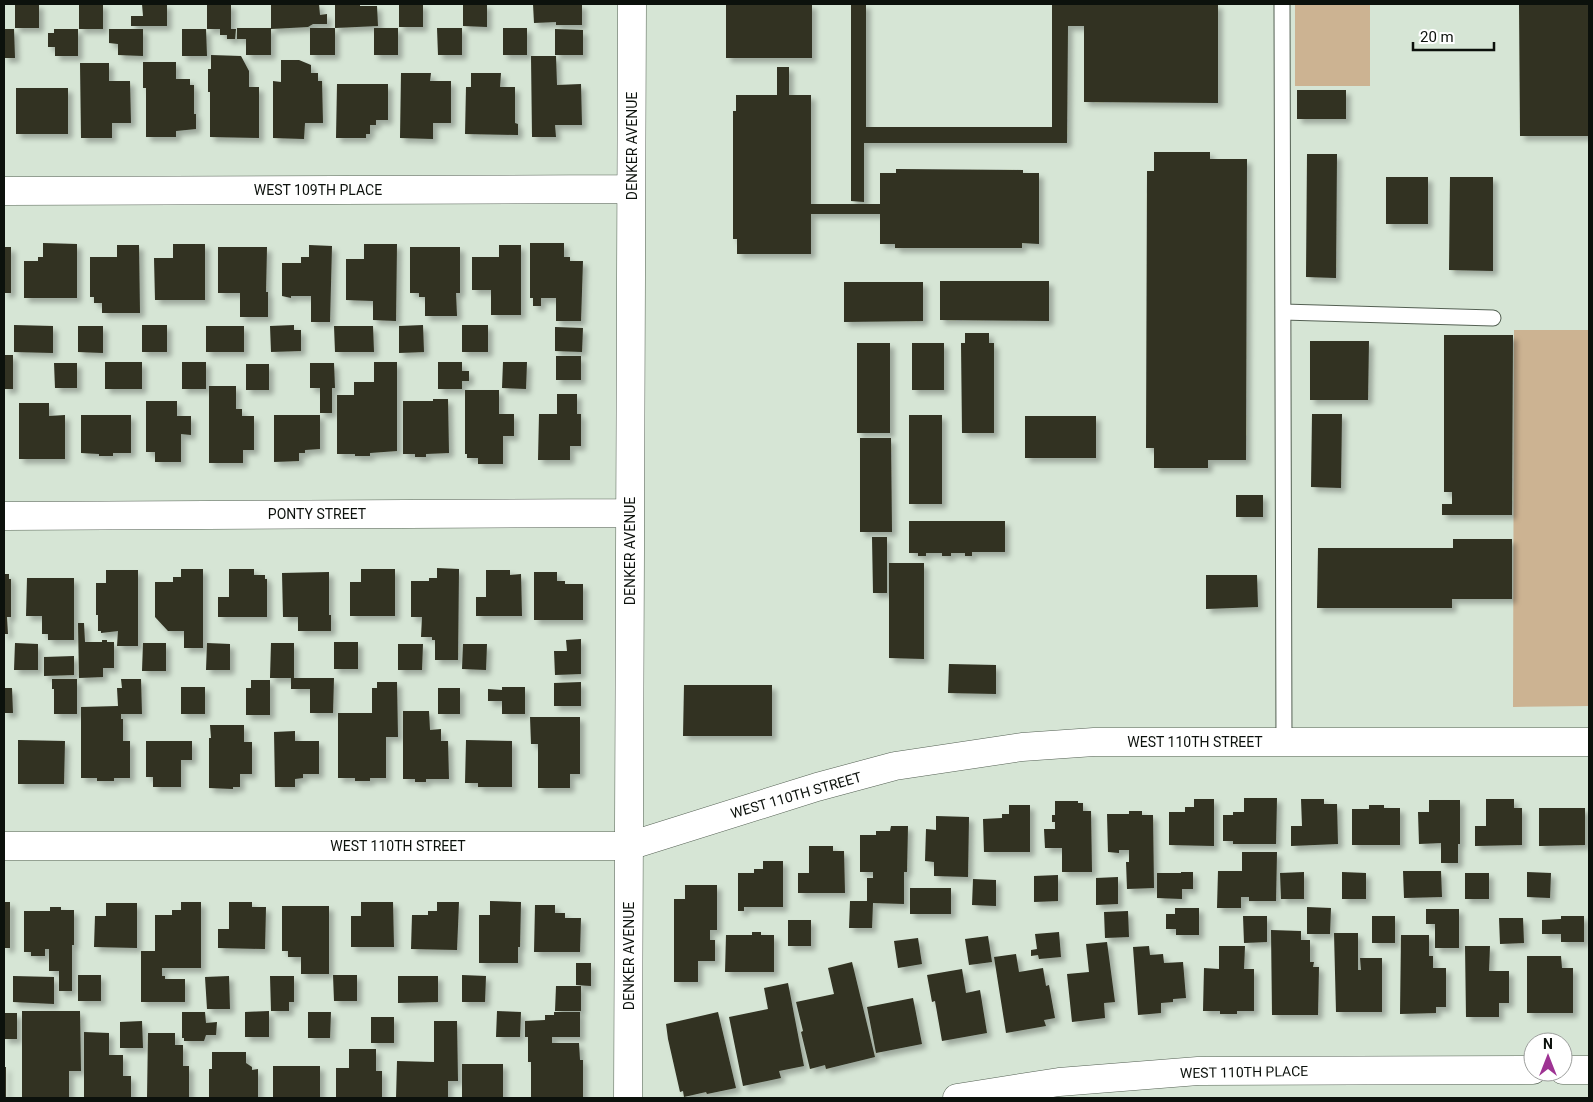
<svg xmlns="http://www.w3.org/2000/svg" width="1593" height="1102" font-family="Roboto,sans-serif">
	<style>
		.green { fill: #ccb392 }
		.building { fill: #303121; filter: url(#shadow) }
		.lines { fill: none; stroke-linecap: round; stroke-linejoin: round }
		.lane-casing { stroke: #546053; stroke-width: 17 }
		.street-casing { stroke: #546053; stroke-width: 29 }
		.secondary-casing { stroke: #546053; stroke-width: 29 }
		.lane { stroke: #fff; stroke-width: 15 }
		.street { stroke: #fff; stroke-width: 28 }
		.secondary { stroke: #fff; stroke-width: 28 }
		.labels { text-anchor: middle; stroke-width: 5; stroke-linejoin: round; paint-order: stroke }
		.street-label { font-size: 14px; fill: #0c110c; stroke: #fff }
	</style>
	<defs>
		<filter id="shadow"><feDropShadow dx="4.5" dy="4.5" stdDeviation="2.5" flood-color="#0004"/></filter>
	</defs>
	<rect width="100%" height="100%" fill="#d6e5d5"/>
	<!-- green -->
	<path class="green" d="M1295,4H1370V86H1295Z
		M1514,330H1589V706L1513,707Z"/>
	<!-- building -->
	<path class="building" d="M15,4H39V28H15Z
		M79,4H103V29H79Z
		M142,4H167V26H131V16H143Z
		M207,4H231V29H236L235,39H227V35H220V29H207Z
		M271,4H319L320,15L327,14V24H313L308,27L271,29Z
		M335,4H360V6H377L378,26L335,28Z
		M399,4H423V27H399Z
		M463,4H487V27L463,26Z
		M533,4H582V25H556V22L534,23Z
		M726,4H812V58H726Z
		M851,4H866V127H1052V4H1218V103L1084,102V26H1068L1067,143H864V202L851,201Z
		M1519,4H1589V136H1520Z
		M237,28H271V55H246V39H237Z
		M310,28H335V55H310Z
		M374,28H398V55H374Z
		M437,28H462V55H438Z
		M503,28H527V55H503Z
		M4,29H14L15,58H4Z
		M54,29H78V56H55V47H48V33H54Z
		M109,29H143V56L118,55V44L109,43Z
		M182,29H206L207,56H182Z
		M555,29L583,30V55H555Z
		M211,55L241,56L249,71V87H259V138L210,137V92H208V69H211Z
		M531,56H556L557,85L581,84L582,125H555L556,137H532Z
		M281,60H299L311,65V73H318V81H322L323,123H305L304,139L273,138V81L281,82Z
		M143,62H176V79H190V85H194V114H196V129L176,131V137H146V88H143Z
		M80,63H109V81H130L131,123H112V138H81Z
		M777,67H789V95H811V204H880V173H896V169L1023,170V173H1039V244L1022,243V248H895V244H880V214H811V254H737V239H733V111H736V95H777Z
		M401,73H431L430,81H451V123H433V139L400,138Z
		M471,73H501L500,87H515V123L518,124V135L465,134L466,87H471Z
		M337,84H388V120H376V125H370V134H366V138H336Z
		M16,88H68V134H16Z
		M1297,90H1346V119H1297Z
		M1154,152H1210V159H1247L1246,460H1208V468H1154V448H1146L1147,171H1154Z
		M1307,154H1337L1336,278L1306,277Z
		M1386,177H1428V224H1386Z
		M1450,177H1493V271L1449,270Z
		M43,243L77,244V298H24V261H38V257H43Z
		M530,243H564V257H570V261H583L581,321H556V298H541V306H533V298H530Z
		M173,244H205V300H155L154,258H173Z
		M364,244H397L396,321L373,320V301L346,300V259H364Z
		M117,245H139L140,313H102V303H94V297H90V257H117Z
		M309,245L332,246L330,322H311V296H291V298L282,296V263H301V257H309Z
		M499,245H521V315H491V290H472V257H499Z
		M4,247H11V293H4Z
		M218,247H267L266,292H268V317H240V293H218Z
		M410,247H460V293H456L457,316H425V297H419V293H410Z
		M940,281H1049V321L940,320Z
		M844,282H923V321L844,322Z
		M14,325L53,326V353L14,352Z
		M142,325H167V352H142Z
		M294,325V330H301V351L271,352L270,326Z
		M423,325L424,352L399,353V326Z
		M462,325H488V352H462Z
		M78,326H103V353L78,352Z
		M206,326H244V352H206Z
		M334,326H373L374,352H335Z
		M555,327L583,328L582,352L555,351Z
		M965,333H989V343H994V433H962L961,343H965Z
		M1444,335H1513L1512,515H1442V504H1452V492H1444Z
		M1310,341H1369L1368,400H1310Z
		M857,343H890V433H857Z
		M912,343H944V390H912Z
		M4,355H13V389H4Z
		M556,356H581V380H556Z
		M105,362H142V389H105Z
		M182,362H206V389H182Z
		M374,362H397V451L370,453V456H355V454H337V395H354V382H374Z
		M438,362H462V371H469V381H462V389H438Z
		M503,362H527L526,389L502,388Z
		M54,363H77V388H55Z
		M310,363H334L335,388H332V413H320V388H310Z
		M246,364H269V390H246Z
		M209,386H236V409H242V416H254V450H243V463H209Z
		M465,390H499V414H514V436H503V464H478V458H467V454H465Z
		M557,394H577V414H581V446H570V460H538L539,414H557Z
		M433,399H448L449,453L426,454V457H415V454H403V401H433Z
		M146,401H177V416H191V435L181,434V462H155V452H146Z
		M19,403H49V416L65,415V459H19Z
		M1312,414H1342L1341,488L1311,487Z
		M81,415H131V453H113V456H99V454L81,453Z
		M274,415H320V449L305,450V453H299V461L274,462Z
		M909,415H942V504H909Z
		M1025,416H1096V458H1025Z
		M860,438H891L892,532H860Z
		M1236,495H1263V517H1236Z
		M909,521H1005V552H972V556H965V553H951V556H942V553H926V556H918V553H909Z
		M872,537H887V593H873Z
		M1453,539H1512V599H1452V608H1317L1318,548H1453Z
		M889,563H924V659L889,658Z
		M437,568L459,569L458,660H435V640H432V637H421L422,617H411V581H429V578H437Z
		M181,569H203V648H184V631H168L155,617V582H173V577H181Z
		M229,569H254V575H265V579H267V617H218V597H229Z
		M361,569H395V616H350V582H361Z
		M106,570H138V646H117L118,631L101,633V631H98V615H96V583H106Z
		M486,570H510V575L521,574L522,616H476V597H486Z
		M329,572V615H331V631H298V617H283L282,573Z
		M534,572H557V581H565V584H583V620H534Z
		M4,574H9V579H11V617H7L8,634H4Z
		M1206,575H1257L1258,607L1206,609Z
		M27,578H74V640H48V634H42V616H26Z
		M78,623H84L85,642H102V640H107V642H114V668H103V677L79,678Z
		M581,639V674L555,675L554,651H567L566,640Z
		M334,642H358V669H334Z
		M15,643L38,644V670H14Z
		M143,643H166V671H142Z
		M207,643L230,644V670H206Z
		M271,643H294V678H334L333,713H310V689H291V678H270Z
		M398,644H423L422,670H398Z
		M463,644H487L486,670L462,669Z
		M74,656V675L44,676V657Z
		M949,664L996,665V694L948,693Z
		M52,679H77V714H54V689H52Z
		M121,679H141L142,714H121V719H123V741H130V778H114V781H97V778H81V707L118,706L117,688H122Z
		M251,680H270V715H246V688H251Z
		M377,682H397L398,737H386V778H370V781H355V778H338V713H372V688H377Z
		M581,682V706H554V683Z
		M684,685H772V736H683Z
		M181,687H205V714H181Z
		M502,687H525V714H502V701H488V689L502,690Z
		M4,688H12L13,713H4Z
		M438,688H460V714H438Z
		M403,711H429L430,730L441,729V741H448L449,779H426V782H415V779H403Z
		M530,717H580V774H570V788H538V744H531Z
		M210,725H244V742H252V774H240V787H233V789L209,788V738H211Z
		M295,731V741H319V774H303V778L295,779V787H275L274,732Z
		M18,740L65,741L64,784H18Z
		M466,740L512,741V787H478V783H465Z
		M146,741H192V760H181V787H153V777H146Z
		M1244,798H1277L1276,844H1233V841H1223V815H1233V812H1244Z
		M1194,799H1214V846L1169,845V812H1185V807H1194Z
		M1301,799H1324V804H1337L1338,844L1291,846V826H1302Z
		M1486,799H1514V808H1522V845L1475,846V826H1486Z
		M1429,800H1460V844H1458V863H1441V843L1419,844L1418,812H1429Z
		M1055,801H1078V803H1083V811H1091L1092,872H1062V848H1045L1044,829H1055V822H1052V815H1055Z
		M1009,805H1030V852H984L983,819L1002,818V814H1009Z
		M1369,805H1384V808H1400V845H1352V809H1369Z
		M1539,808H1585V845L1539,846Z
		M1129,811H1142V815H1153L1154,888L1127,889L1126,862H1129V850H1119V853L1108,852L1107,814H1129Z
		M936,816L969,817L968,877L934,876V862L925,861L926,829L936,830Z
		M891,826H908L907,872H904V904L873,903L872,928H849L850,901H867V878H873V872H860V835H876V831H890Z
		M809,846H833V851H844L845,893H798V873H809Z
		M1242,852H1277L1276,901H1249V897H1241V908H1217L1218,871H1242Z
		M763,861H783V907H744V911H738V873H754V869H763Z
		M1403,871H1441L1442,897L1404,898Z
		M1181,872H1193V889H1182V899L1157,898V873H1181Z
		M1304,872V899H1281L1280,873Z
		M1342,872L1366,873V899H1342Z
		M1527,872L1551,873L1550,898L1527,897Z
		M1465,873H1489V899H1465Z
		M1058,875V901L1034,902V876Z
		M1118,877V904L1096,905V878Z
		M973,879L996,880V906L972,905Z
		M685,885H717V930H710V940H715V961H698V982H674V899H685Z
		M910,888H951V914H910Z
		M490,901L521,902L520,947H518V963H479V915H490Z
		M4,902H10V948H4Z
		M181,902H201V968H162V976H165V979H185V1002H141V951H155V915H172V910H181Z
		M229,902H252V907H266L265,949L218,948V929H229Z
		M361,902H393L394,947H351V916H361Z
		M437,902H459L457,950L411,949L412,915H428V911H437Z
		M106,903H137V948L94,947L95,916H106Z
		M535,905H555V913H565V918H581L580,952H534Z
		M282,906H329V974H301V957H288V951H282Z
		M50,907H61V910H74V945H72V991H59V971H49V949H45V956H31V952H24V911H50Z
		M1307,907L1331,908L1330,934H1307Z
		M1175,908H1199V935H1176V929H1166V914H1175Z
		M1426,909H1459V948H1435V924H1426Z
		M1128,911L1129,937L1105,938L1104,912Z
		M1243,916H1267V942L1244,943Z
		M1372,916H1395V943H1372Z
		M1561,916H1584V942H1561V934H1542V920L1561,919Z
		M1499,918H1523L1524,943L1500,944Z
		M788,920H811V946H788Z
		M1271,930L1301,931V940H1310V962H1314L1313,967H1319L1318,1015H1272Z
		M752,932H761V935H774V972H725L726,935H752Z
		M1059,932L1061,957L1039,959L1038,955L1031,956V950L1037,949L1035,934Z
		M1334,933H1358V970H1361L1360,958H1382V1012H1336Z
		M1401,935H1429V956H1433V968H1446V1007H1436V1013L1400,1014Z
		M988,936L992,962L969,965L965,939Z
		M918,938L922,964L898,968L894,941Z
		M1107,942L1115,1002L1104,1003L1105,1018L1072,1022L1067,974L1089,972L1086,944Z
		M1149,946L1150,955L1163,954L1164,963L1183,962L1186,998L1173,999V1002L1161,1003V1013L1138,1015L1133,947Z
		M1219,946H1245L1244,969H1254V1011H1237V1014H1220V1011H1203L1204,968L1219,969Z
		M1465,946H1490L1489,971H1509V1003H1499V1017H1466Z
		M1016,954L1019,972L1043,968L1046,986L1049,985L1055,1018L1044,1020L1046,1026L1006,1033L994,957Z
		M1527,956H1561L1562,968H1573V1013H1527Z
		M852,962L875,1057L826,1069L825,1065L810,1069L801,1032L803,1031L796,1002L834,994L828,968Z
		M576,963H591V986L576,985Z
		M962,969L966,993L980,990L987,1033L942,1041L935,1001L932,1002L927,975Z
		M78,975H101V1001H78Z
		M333,975H357V1001H334Z
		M462,975L486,976L485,1002H462Z
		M13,976L54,977V1004L13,1002Z
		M229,976L230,1009H207L205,977Z
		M270,976H294V1002H289V1011H271Z
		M398,976H438V1002L398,1003Z
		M788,983L804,1066L779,1071L781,1078L743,1086L729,1017L768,1009L764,988Z
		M556,986H581V1011H555Z
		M913,998L922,1044L876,1053L867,1007Z
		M22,1011H80L81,1071H69V1098H22Z
		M269,1011V1037H245V1012Z
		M497,1011L521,1012L520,1037H496Z
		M182,1012H205L206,1023L217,1022L216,1035H206L204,1041H184V1038H182Z
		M308,1012H331L330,1038H308Z
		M554,1012H580V1037H552V1043H579L580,1060H583V1097L531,1098V1062H528V1037H525V1021L545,1020V1015H554Z
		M718,1012L736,1088L707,1094L706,1092L684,1097L683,1091L680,1092L668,1039L666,1024Z
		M4,1013H17V1039H4Z
		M371,1017H394V1043H371Z
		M142,1021L143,1048H120V1022Z
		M434,1021H457L458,1081H448V1098H396L397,1061L434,1062Z
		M84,1032L109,1033V1055H123V1076H131V1098H84Z
		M148,1033H175V1045H183V1066H189V1097L147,1098Z
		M349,1049H376V1071H382V1098H336V1068H349Z
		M212,1052H246V1063L252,1067V1070L258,1069V1098H209V1069H212Z
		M462,1064H503V1098H462Z
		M273,1066H320V1098H273Z
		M4,1067H6V1098H4Z"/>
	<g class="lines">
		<!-- lane casing -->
		<g class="lane-casing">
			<path id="lane" d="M1282,4L1284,742
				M1283,312L1493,318"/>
		</g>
		<!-- street casing -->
		<g class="street-casing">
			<path id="street" d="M4,191L631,189
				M4,516L630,513
				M1563,1070H1589
				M628,1098L632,4
				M957,1098L1059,1082L1198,1071L1533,1070"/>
		</g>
		<!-- secondary casing -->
		<g class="secondary-casing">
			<path id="secondary" d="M4,846H629L817,787L895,766L1022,747L1094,742H1589"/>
		</g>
		<!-- lane -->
		<use href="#lane" class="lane"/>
		<!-- street -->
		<use href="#street" class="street"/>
		<!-- secondary -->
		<use href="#secondary" class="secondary"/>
	</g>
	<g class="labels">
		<!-- street labels -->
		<g class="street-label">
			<text transform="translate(632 146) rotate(-90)" y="5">DENKER AVENUE</text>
			<text x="318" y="195">WEST 109TH PLACE</text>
			<text x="317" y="519">PONTY STREET</text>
			<text transform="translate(630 551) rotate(-90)" y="5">DENKER AVENUE</text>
			<text x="1195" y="747">WEST 110TH STREET</text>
			<text transform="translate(796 795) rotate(-16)" y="5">WEST 110TH STREET</text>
			<text x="398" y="851">WEST 110TH STREET</text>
			<text transform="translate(629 956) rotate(-90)" y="5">DENKER AVENUE</text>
			<text transform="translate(1244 1072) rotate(-1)" y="5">WEST 110TH PLACE</text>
		</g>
	</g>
	<!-- border -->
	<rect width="1593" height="1102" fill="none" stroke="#0c110c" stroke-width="10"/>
	<!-- north arrow -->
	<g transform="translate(1548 1057)"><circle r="24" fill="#ffffff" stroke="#9ea09e"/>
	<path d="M0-4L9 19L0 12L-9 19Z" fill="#9e3393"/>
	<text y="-8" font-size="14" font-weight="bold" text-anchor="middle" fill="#0c110c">N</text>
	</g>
	<!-- scale -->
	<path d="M1413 42v8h81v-8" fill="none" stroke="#0c110c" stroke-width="2.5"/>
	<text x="1420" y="42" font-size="15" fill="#0c110c" stroke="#ffffff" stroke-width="4" paint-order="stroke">20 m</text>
</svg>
